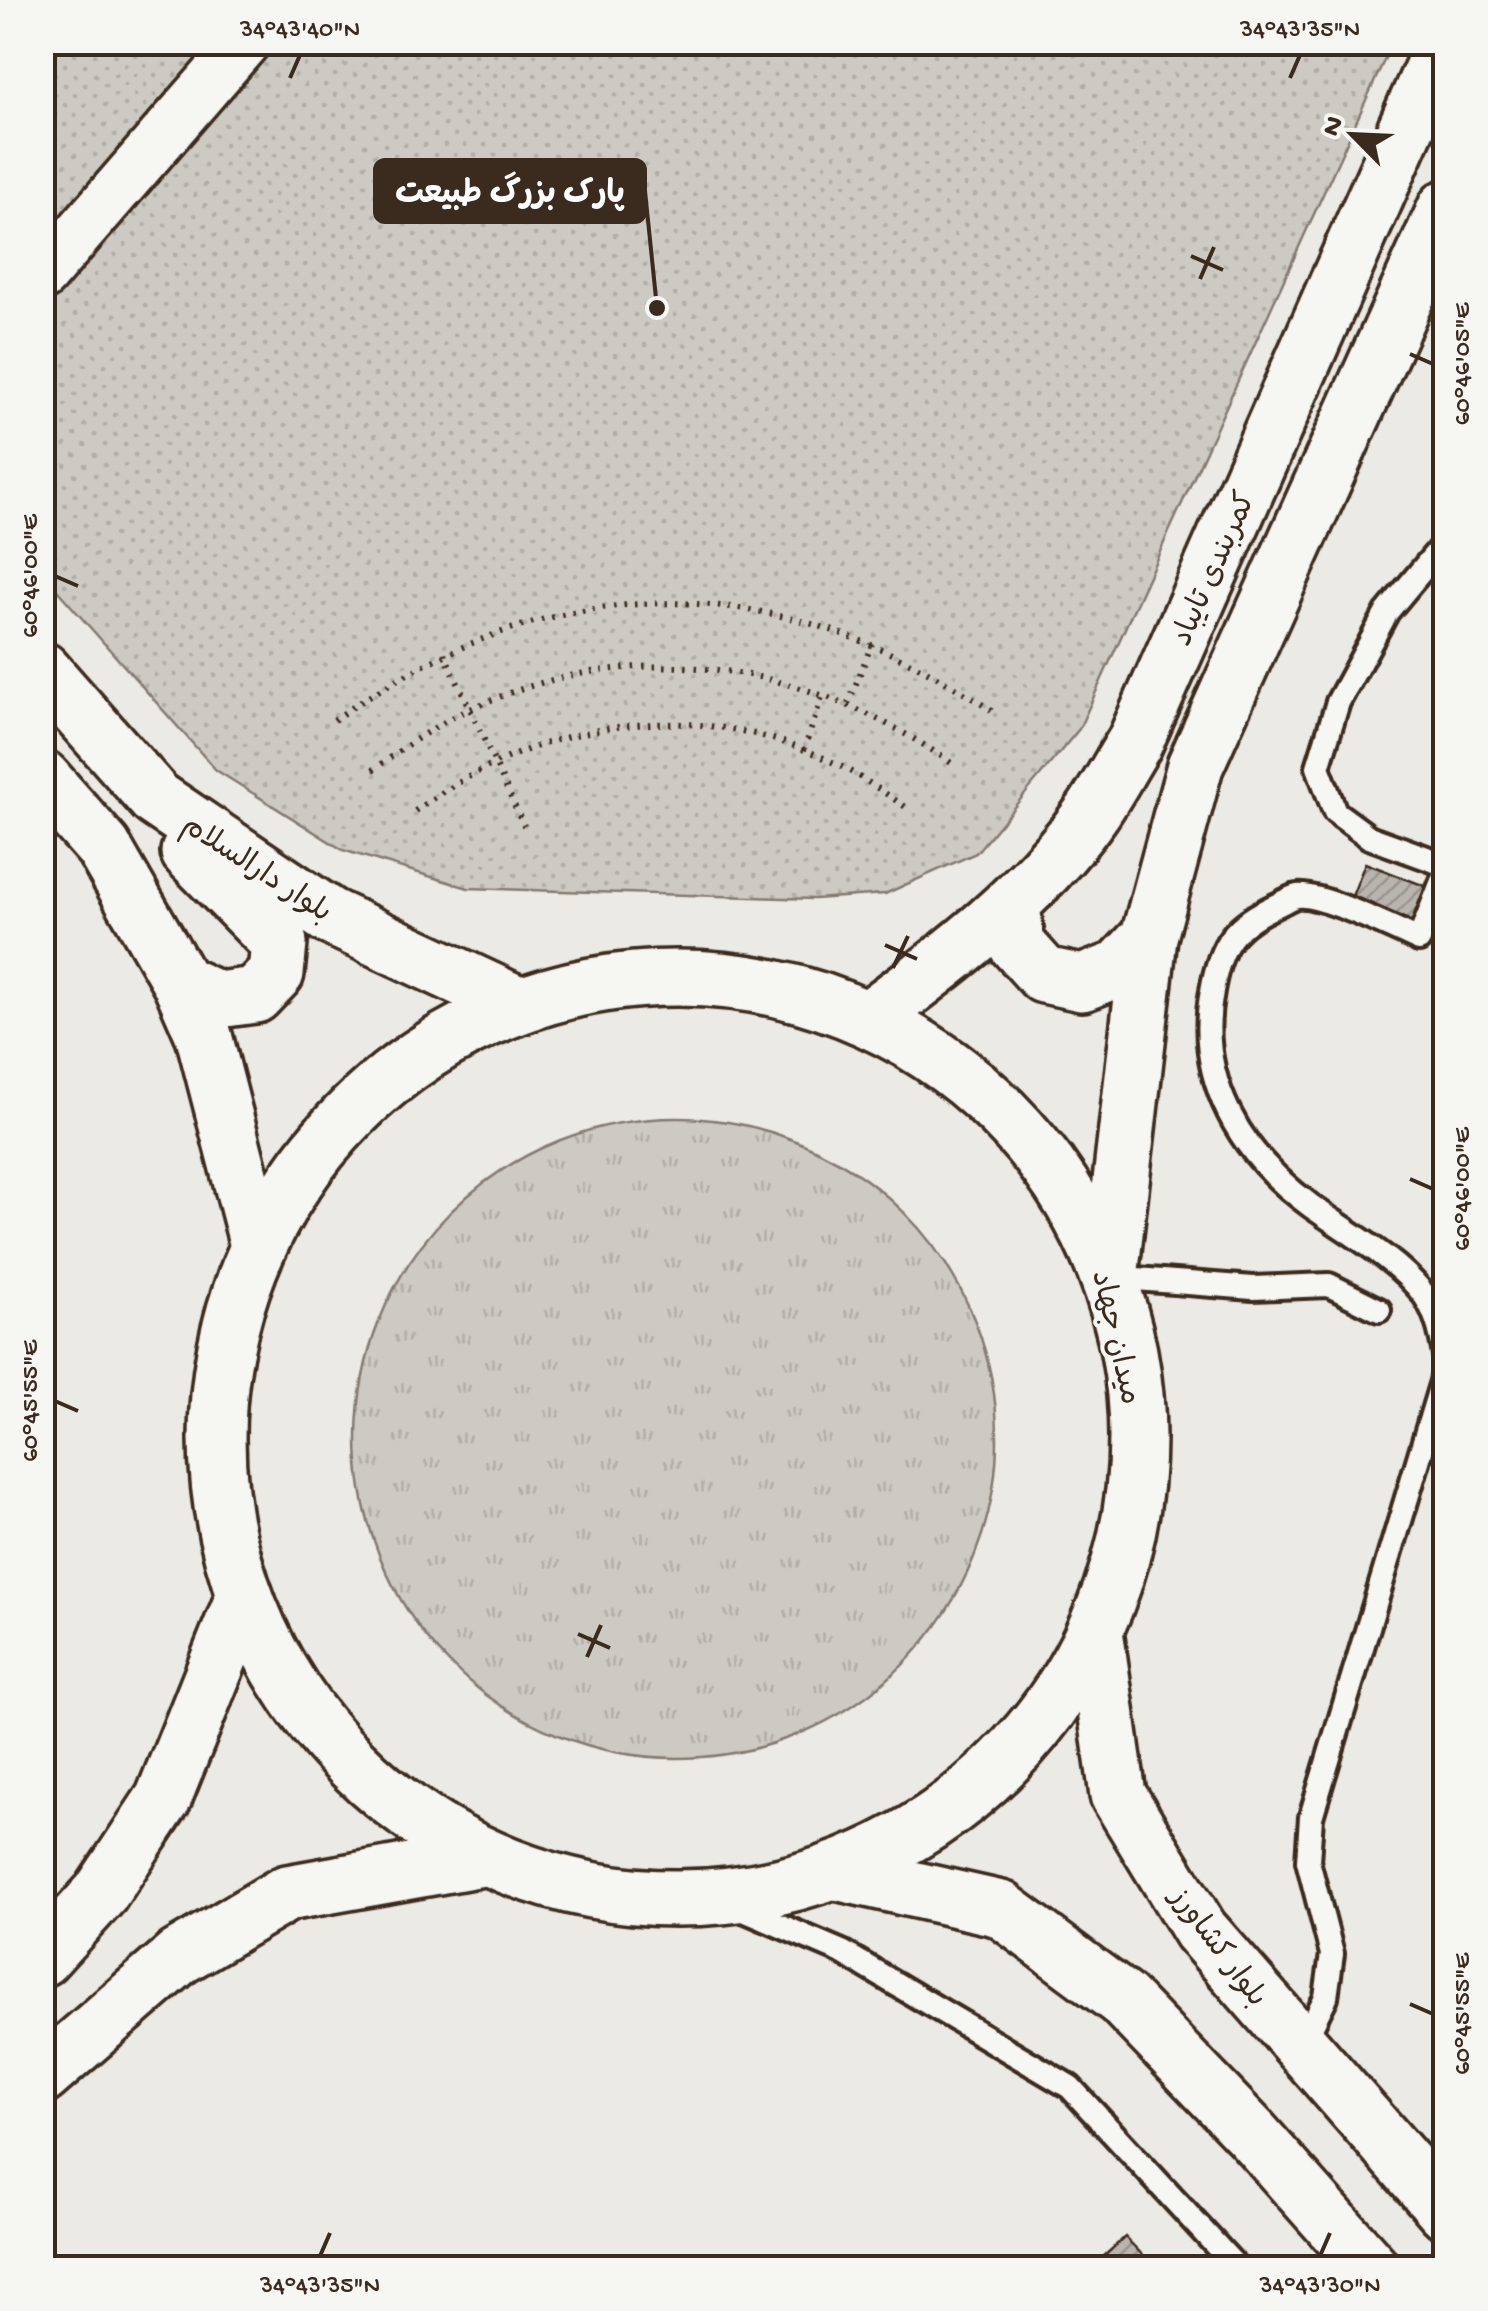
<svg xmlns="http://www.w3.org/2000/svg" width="1488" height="2311" font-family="'Gochi Hand','Playpen Sans Arabic',sans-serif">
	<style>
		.grass { fill: url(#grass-tufts); stroke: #847a71; stroke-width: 2.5 }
		.park { fill: url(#park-dots); stroke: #847a71; stroke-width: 2.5 }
		.building { fill: url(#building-hatch); stroke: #3b2a1e; stroke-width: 2.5 }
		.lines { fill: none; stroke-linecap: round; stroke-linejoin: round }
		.service-casing { stroke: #3b2a1e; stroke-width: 30 }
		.minor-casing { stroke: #3b2a1e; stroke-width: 55 }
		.secondary-casing { stroke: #3b2a1e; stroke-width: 62 }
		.primary-casing { stroke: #3b2a1e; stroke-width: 62 }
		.trunk-casing { stroke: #3b2a1e; stroke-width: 62 }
		.path { stroke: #3b2a1e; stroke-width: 6; stroke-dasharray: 2.5 8; stroke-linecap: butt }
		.service { stroke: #f6f6f2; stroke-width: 22 }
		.minor { stroke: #f6f6f2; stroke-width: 48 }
		.secondary { stroke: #f6f6f2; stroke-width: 55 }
		.primary { stroke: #f6f6f2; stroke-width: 55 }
		.trunk { stroke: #f6f6f2; stroke-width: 55 }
		.ticks { fill: none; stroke: #3b2a1e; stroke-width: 4 }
		.labels { text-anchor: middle; stroke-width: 8; stroke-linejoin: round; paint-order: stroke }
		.street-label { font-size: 30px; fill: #3b2a1e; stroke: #f6f6f2 }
		.leader { fill: none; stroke: #3b2a1e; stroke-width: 4 }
		.callout-dot { fill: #3b2a1e; stroke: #f6f6f2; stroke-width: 4 }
		.callout { fill: #3b2a1e; stroke: #3b2a1e; stroke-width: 4 }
		.callout-label { font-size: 32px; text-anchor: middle; font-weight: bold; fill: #fff }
		.neatline { fill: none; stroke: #3b2a1e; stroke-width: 4 }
		.ticks-label { font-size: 25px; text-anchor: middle; fill: #3b2a1e }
	</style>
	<defs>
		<pattern id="grass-tufts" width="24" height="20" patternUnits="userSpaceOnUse" patternTransform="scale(2.5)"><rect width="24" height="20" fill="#cdcac4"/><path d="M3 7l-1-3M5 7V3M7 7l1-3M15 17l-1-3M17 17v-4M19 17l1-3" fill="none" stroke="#b1aea8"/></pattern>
		<pattern id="park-dots" width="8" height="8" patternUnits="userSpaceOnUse" patternTransform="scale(2.5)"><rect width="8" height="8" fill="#cdcac4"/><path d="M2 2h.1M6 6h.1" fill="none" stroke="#b1aea8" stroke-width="1.8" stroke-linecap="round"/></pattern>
		<pattern id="building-hatch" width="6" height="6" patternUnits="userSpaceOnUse" patternTransform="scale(2.5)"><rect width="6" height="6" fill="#bab4ae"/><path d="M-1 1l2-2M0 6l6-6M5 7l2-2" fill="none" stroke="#98938d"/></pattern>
	</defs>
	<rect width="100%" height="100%" fill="#ebeae5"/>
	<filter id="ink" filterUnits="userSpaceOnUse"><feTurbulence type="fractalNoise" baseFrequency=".01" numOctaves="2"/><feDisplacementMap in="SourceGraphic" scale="20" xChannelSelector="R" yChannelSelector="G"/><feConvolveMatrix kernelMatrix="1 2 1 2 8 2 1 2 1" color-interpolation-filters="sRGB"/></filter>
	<g filter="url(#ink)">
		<!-- grass -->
		<path class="grass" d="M357 1438a320 320 0 1 1 640 0a320 320 0 1 1-640 0Z"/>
		<!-- park -->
		<path class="park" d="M42,43H1392L1079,729L976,853L885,894L814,899L468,888L343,850L216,770L43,574Z"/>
		<!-- building -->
		<path class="building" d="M1365,863L1446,894V942L1349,904Z
			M1125,2237L1155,2268H1091Z"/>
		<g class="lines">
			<!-- service casing -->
			<g class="service-casing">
				<path id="service" d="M1446,541L1387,612L1338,702L1318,767L1335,812L1369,837L1446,865
					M1446,871L1419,940C1395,929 1320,893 1297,896C1291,897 1282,903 1277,905C1233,925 1220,944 1212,991C1195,1079 1241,1155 1311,1206C1346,1231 1400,1261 1425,1296C1438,1315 1442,1338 1446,1361
					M1110,1277L1253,1288L1329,1285L1379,1310
					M718,1899L842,1952L1070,2087L1237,2268
					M1302,2045L1326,1997L1332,1954L1308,1861L1311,1817L1446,1368"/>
			</g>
			<!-- minor casing -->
			<g class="minor-casing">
				<path id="minor" d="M42,276L245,42"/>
			</g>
			<!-- secondary casing -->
			<g class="secondary-casing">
				<path id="secondary" d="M42,1958L101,1893L163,1799L243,1599
					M42,2076L179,1957L287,1893L483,1858"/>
			</g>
			<!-- primary casing -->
			<g class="primary-casing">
				<path id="primary" d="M42,670L156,799L329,916L518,1004
					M42,778L103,847L181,983L204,1036L258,1245
					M181,983L218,1000L255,995L276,973L279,943L189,852"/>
			</g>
			<!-- trunk casing -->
			<g class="trunk-casing">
				<path id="trunk" d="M1012,906L1017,945L1044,975L1082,983L1119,969L1149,937
					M217 1438a460 460 0 1 1 920 0a460 460 0 1 1-920 0Z
					M871,1017C952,957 1031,897 1091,814C1107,791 1120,766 1135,742L1444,42
					M1110,1277L1149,937L1195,766L1446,208
					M1095,1631L1118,1795L1200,1930L1446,2211
					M836,1872L1001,1909L1122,1999L1252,2134L1371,2268"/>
			</g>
			<!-- path -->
			<path class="path" d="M444,653L524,826
				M848,704L872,644
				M334,720C550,567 777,564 995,713
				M804,750L823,694
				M373,770C399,751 426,731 456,716C623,632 804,659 954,765
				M415,811C537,722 688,694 828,760C856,773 882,791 907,808"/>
			<!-- service -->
			<use href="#service" class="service"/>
			<!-- minor -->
			<use href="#minor" class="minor"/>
			<!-- secondary -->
			<use href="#secondary" class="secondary"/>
			<!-- primary -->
			<use href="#primary" class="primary"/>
			<!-- trunk -->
			<use href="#trunk" class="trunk"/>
		</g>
	</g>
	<!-- ticks -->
	<path class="ticks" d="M290,78L300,55M1290,78L1300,55M1191,256L1223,270M1200,279L1214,247M1410,354L1433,364M55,576L78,586M885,945L917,959M893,968L908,936M1410,1179L1433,1189M55,1401L78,1411M578,1634L610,1648M587,1657L601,1625M1410,2004L1433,2014M320,2256L330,2233M1320,2256L1330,2233"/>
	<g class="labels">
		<!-- street labels -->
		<g class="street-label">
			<text transform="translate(1212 568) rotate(-66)" y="10">کمربندی تایباد</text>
			<text transform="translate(258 867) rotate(33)" y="10">بلوار دارالسلام</text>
			<text transform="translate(1118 1337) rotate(77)" y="10">میدان جهاد</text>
			<text transform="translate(1220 1946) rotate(53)" y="10">بلوار کشاورز</text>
		</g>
	</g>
	<!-- callouts -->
	<path class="leader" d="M657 308L645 191"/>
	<circle class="callout-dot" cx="657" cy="308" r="10"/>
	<rect class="callout" x="375" y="160" width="270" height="62" rx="10"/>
	<g class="callout-label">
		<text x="510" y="202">پارک بزرگ طبیعت</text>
	</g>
	<!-- margin -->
	<rect width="1488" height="2311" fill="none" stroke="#f6f6f2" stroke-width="110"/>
	<!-- north arrow -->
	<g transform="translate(1353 135) rotate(294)" stroke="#f6f6f2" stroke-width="8" paint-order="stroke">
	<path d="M0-8L18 38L0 25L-18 38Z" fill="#3b2a1e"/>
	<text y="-15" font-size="28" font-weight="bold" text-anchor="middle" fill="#3b2a1e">N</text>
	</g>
	<rect x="55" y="55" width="1378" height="2201" class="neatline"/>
	<g class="ticks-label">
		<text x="300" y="36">34°43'40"N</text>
		<text x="1300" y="36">34°43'35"N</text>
		<text transform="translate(1460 364) rotate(-90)" y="9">60°46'05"E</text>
		<text transform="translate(28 576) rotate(-90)" y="9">60°46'00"E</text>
		<text transform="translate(1460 1189) rotate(-90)" y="9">60°46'00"E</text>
		<text transform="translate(28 1401) rotate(-90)" y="9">60°45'55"E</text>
		<text transform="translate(1460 2014) rotate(-90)" y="9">60°45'55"E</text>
		<text x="320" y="2292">34°43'35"N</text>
		<text x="1320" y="2292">34°43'30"N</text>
	</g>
</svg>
